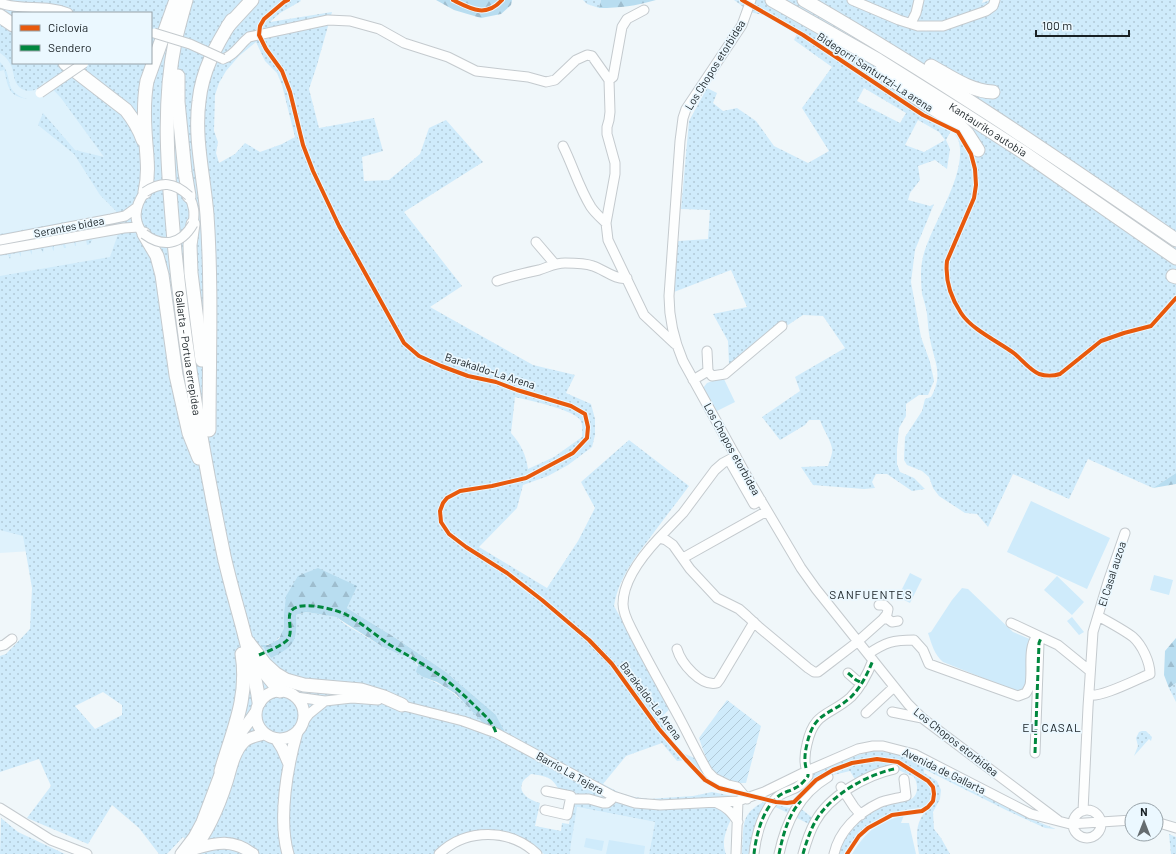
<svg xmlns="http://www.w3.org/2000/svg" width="1176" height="854" font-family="Barlow,sans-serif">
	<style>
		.built { fill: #dff2fc }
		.grass { fill: url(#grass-dots); fill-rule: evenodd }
		.forest { fill: url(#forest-firs) }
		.park { fill: #cfebfb }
		.garden { fill: url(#garden-furrows) }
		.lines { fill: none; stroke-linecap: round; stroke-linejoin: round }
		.minor-casing { stroke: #c4cace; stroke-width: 11 }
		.major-casing { stroke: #c4cace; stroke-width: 13 }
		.highway-casing { stroke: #c4cace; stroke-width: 15 }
		.minor { stroke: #fdfefe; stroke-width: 9 }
		.major { stroke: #fdfefe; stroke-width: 11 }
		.highway { stroke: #fdfefe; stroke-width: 13 }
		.minor-bridge-casing { stroke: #c4cace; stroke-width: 11; stroke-linecap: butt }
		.minor-bridge { stroke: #fdfefe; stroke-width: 9 }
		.quiet { stroke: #00873e; stroke-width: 3; stroke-dasharray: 6 3; stroke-linecap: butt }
		.cycleway-casing { stroke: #ebf8ff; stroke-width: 6 }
		.cycleway { stroke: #e8590c; stroke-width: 4 }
		.labels { text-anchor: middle; stroke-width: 3.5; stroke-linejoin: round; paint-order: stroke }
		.street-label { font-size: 11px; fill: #192125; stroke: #ebf8ff }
		.neighbourhood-label { font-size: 12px; letter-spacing: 1px; fill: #192125; stroke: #ebf8ff }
	</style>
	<defs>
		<pattern id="grass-dots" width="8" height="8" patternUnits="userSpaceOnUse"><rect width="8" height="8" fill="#cfebfb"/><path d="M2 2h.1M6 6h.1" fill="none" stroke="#b1c9d7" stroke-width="1.8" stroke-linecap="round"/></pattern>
		<pattern id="forest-firs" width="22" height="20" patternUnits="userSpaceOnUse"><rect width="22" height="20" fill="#b8ddf0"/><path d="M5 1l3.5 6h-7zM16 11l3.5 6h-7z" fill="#9ebdce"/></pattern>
		<pattern id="garden-furrows" width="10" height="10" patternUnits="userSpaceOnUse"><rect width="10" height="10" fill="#cfebfb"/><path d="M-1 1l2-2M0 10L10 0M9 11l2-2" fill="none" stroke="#b1c9d7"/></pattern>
	</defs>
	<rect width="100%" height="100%" fill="#f0f7fa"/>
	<!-- built -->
	<path class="built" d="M0,23L13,63L131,127L207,540L0,553Z
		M576,807L655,822L649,854H570L571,844Z"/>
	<!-- grass -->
	<path class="grass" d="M0,0H300L301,1L280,13L270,22L332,12L317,65L309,89L319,128L374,118L383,151L362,157L364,181L389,180L420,154L429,128L446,120L483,162L404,212L462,286L430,307L533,365L575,375L566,393L591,404L595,419V435L592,447L568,465L548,476L523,485L517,508L479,547L547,588L578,541L595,508L581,482L629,440L689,486C678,501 666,516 655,531C637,555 619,576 614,606L671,708L659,719L678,751L697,759L731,789C708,781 704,777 687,760L677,761L662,743L626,756L603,784L620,793L634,797L649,799L693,796L712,792L733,796L719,808L722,809L731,819C726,831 721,842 726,854H649L655,822L577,807L571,844L570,854H544L523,839L512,834L492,831L435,854H200L183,837L167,854H159L139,828L112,805L88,844L27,818L51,786L39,759L0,772V656L6,654L30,629L32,588L23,536L0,530V276L110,257L118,234L117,225H114V222L117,221L116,211L100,195L74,154L38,125L43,113L75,150L104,157L61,98L45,81C43,83 41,86 38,88C29,94 18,90 15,80C13,74 13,67 9,62C7,58 3,55 0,53ZM13,13H151V63H13ZM256,42L265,61L277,73L282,85L295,137L282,144L260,152L245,143L235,154L219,163L216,153L218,142L214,131L215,95L219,83L226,71L239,56ZM515,397C528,400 576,410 581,421C583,426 582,432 582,437L554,457L528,469C526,455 521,444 511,433ZM356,586L347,608L391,635L446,672L495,714L483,723C465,702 450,687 423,677L411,654L403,656L383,647L346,625L336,617L306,612L296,615V622L271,658L263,645C272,645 282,638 284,628C285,624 284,619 284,615ZM103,692L122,705V715L95,729L75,706ZM531,774C544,776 551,776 558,788C574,794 589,796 605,801L589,804L574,803L572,806L569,824L562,823L561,831L535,826L540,803C532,801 518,794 522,784C523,779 528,777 531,774Z
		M583,0H601L599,8L587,4Z
		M734,0H983L982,3L990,0H1176V473L1153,488L1088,459L1069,499L1013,474L988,527L977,514L965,513L939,496L933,488L929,477L922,471L907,465L904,460L905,437L922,411L925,399L931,397C944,374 934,361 930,339C928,331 928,322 927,314C926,307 924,301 922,294C921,282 920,269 923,257C931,224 967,176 959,142C958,138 954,133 952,129L946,140L950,149L947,169L935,160L918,166L920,180L910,193L908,200L930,206L934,204L915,250L911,282L921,337L930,362L934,381L928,395H919L906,404V416L899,428L897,449V464L900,472L914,478L925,489L912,491L887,474H876L872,482L875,488L864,489L813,485L801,467L828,466C829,462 831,458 832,453C834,444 823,430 820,420H809L805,425L780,440L762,417L800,391L795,377L845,348L823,316L803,315L788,325L782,322L729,364L728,341L713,314L747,307L731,270L674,292L678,241L708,239L710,210L681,209L689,121L707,88L717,93L713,103L723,111L737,108L756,121L774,146L808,163L829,151L802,108L832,67L794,40L799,30L771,17L750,12ZM864,88L906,113L900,123L857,101ZM918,120L939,132L945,140L924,152L905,145Z
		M0,62C15,76 1,91 27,99C8,96 8,86 4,70L0,71Z
		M70,221L68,223L0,236V234Z
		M109,223V226L0,247V243Z
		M93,238L90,244L87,245L86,240L76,242V246H75L74,242L65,244L66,248H64L63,245L54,246V251L53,250L52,247L44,248L43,253L41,249L32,250V255L30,251L21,252V257L19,253L11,254L10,259L8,255L0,256V254Z
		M1176,683V702L1169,688Z
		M1142,731H1146L1152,737L1151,741L1149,739L1134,756L1138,746L1136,738L1139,732Z
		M872,751C890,751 905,756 921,763C966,785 1009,811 1056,829L1045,828L1008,811L924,769V773L937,781L941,790L940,799L933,812L934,829L941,838L950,854H919C917,843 915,828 921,818C926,808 940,806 936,791C934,782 925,777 918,772C907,765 895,759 881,758C861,756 828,767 813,780C809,784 806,788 803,792L789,793L811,775L848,758Z
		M876,762C884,762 891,763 898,766C912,771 948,790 924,807C916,809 908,809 900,811C878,816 854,833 845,854H837C839,848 841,841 844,837C853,825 868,810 883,805C891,802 903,803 911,799C919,795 918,783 914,777L894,768L856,781L850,771L829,776L855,765Z
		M772,798L779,801L777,805L789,808L794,807L790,814L769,804L751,854H742C744,822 739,812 772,798Z
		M799,807L815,820L811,825L793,816Z
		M1,818L18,832L65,854H0Z
		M1169,834L1176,837V854H1171Z"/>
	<!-- forest -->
	<path class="forest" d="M436,0H512L511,5L501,14L481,18L454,10Z
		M601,0H656C635,6 621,8 599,8Z
		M1176,473V484L1153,488Z
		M318,568L357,586L347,608L391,635L446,672L495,714L505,732L483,723L456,694L437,682L423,677L416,672L418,665L411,654L403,656L383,647L336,617L306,612L296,615C297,642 295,646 271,658L262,645H268L279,639L284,628V615L286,596L298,576Z
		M1176,638V683L1169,688L1164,675L1165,651Z"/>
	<!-- park -->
	<path class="park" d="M723,377L735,402L717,411L713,407L703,388L707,383Z
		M1031,501L1110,538L1087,589L1007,552Z
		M910,573L922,579L910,603L898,597Z
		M1154,575L1173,580L1169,595L1150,590Z
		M1057,576L1084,602L1072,615L1044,590Z
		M962,588L968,589L1013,632L1032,640L1029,682L1024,690L1016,691L943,662C934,654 932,645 928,633L931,632L952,600Z
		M1072,617L1084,632L1079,635L1067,621Z
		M904,815L901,823H909L916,854H852C867,830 877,823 904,815Z
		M586,838L604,841L602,851L584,847Z
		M609,840L645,846L644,854H606Z"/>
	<!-- garden -->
	<path class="garden" d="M727,700L761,726L746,783C713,784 708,764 699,738Z"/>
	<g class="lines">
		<!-- minor casing -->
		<g class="minor-casing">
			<path id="minor" d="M751,0L742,25L686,109L683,118L680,141L669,296C669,320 674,340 683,361L750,482L801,568L816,589L908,704L922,718L1059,821
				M852,0L899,20L918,26H943L986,11L993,6L995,0
				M0,3C22,11 46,4 68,13
				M911,23L916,13L919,0
				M223,59C234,56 240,44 249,37L328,20L350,21L379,29L404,43L448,57L476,71L528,77L546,82L555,80L576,60L587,55L592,56L609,80L610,112L609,120L607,127V134L615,163V174L606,223L608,240L644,315L675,344
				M609,80L613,77L622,27L627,19L644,10
				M563,146C573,166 579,188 591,207C595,213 601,218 606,223
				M189,196C194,206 195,213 193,224
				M141,231C132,217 136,204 145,192
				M0,240L111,219L125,216L136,208
				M536,242L554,263
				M0,250L124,228L139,227
				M497,281C511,276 525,273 539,270C549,267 554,263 565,263C574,263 585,263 593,266C603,269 617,281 627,278
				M708,371L712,376L725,374L782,326
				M693,380L708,371L707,351
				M729,460L754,504L761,500
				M659,538L683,513L715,470L723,463L736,456
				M683,558L767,511
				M879,605H884L888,609L887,614L883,619
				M1011,623L1058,645L1090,671
				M0,646L4,645L12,639
				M677,649C681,663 701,687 717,683L720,679L754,622
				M868,654C886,642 893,640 914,640L923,650L929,664L1018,696L1026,693C1027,691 1029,688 1030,685C1033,669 1027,649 1037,636
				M848,673L856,680L862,683
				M1089,695C1101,698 1137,679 1150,674C1150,662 1142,645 1133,637C1124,630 1109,622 1098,616
				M296,697L325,701L352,698L378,700
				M396,704L463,721L496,733L613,796L635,803L660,805L738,801L764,792L807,771L858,749L873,746H883L914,754L1031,814L1070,824L1132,820
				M892,712L922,718
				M866,713L894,687
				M303,722L309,714L325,701
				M1035,753L1039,643L1041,638
				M806,768C804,760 805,752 807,744C814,711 830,716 851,697C861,687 868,673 873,660
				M841,787L854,807L861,815
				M570,799H589L603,803H607L611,800L613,796
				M747,799L737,787L728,785L714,778L708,772C698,755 690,738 681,721C665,691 648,662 633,632C629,624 623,614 623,604C623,580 643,555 659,538L666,540L673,545L690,569L717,598L739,609L747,616L760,628L808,668L814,672H818L822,669L856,643L883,619H888L892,622L898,621
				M717,803C727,807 732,813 738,822
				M0,808L51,840L87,854
				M545,810L567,815L571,796L546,791
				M1073 824a14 14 0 1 1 28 0a14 14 0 1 1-28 0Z
				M1083,811L1088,707L1093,632L1108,582L1125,533
				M1156,822L1176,828
				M439,854C466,828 510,828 537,854
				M736,854L738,801
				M754,854C756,835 763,807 780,795C785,792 792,790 797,787C801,785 805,780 808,776V774
				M779,854C786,822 799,794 828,777
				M803,854C806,843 810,831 815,822C829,796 866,775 894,769
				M834,854C839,831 858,813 879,803C885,800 899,798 906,796L904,779"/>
		</g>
		<!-- major casing -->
		<g class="major-casing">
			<path id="major" d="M256 715a24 24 0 1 1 48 0a24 24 0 1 1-48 0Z
				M277,740L282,748L289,764
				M232,747C238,734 248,724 255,713
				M194,849C217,842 233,839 253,854
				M181,854L194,837L202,822L224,764
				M190,854C208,834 219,807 227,782C231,769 234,752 244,742C249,737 257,736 264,734
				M288,854C278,819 287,767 297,732"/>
		</g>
		<!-- highway casing -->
		<g class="highway-casing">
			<g id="highway">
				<path id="s1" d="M186,0C182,14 178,28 175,42C161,109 169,184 175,252C185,354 203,455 224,556C235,605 252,652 259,702"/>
				<path id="s2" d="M772,0L878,60L964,114L1026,154L1176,258"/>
				<path d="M804,0C932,73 1054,156 1176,240"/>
				<path d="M0,16L13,25"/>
				<path d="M228,26L252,0"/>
				<path d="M65,63L126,110C133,119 139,128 143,140"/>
				<path d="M931,66C951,77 970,91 993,92"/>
				<path d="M881,71L921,101L958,124L967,133L978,150"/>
				<path d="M178,76V102L185,172L189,196"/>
				<path d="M145,192C150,170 146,152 145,130C144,113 144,97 147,81L176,0"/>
				<path d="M193,224L190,245L191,273L202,360"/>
				<path d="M144,234L157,256L162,275L176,375L189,433L199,458"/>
				<path d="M1173,276L1176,277"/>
				<path d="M209,430C209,359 212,286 207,215C204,177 194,139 199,101C202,71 216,45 232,20"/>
				<path d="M248,642L265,664L276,674L286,680L304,685L361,690L384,697L402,705"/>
				<path d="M261,668L280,691"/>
				<path d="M221,771C233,730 249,697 242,654"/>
			</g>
		</g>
		<!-- minor -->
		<use href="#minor" class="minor"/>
		<!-- major -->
		<use href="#major" class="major"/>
		<!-- highway -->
		<use href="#highway" class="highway"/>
		<!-- minor-bridge casing -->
		<g class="minor-bridge-casing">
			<path id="minor-bridge" d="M154,33L190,44L223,59
				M40,93L84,63
				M145,192C162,181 174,182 189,196
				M144,234C163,248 181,245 193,224"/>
		</g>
		<!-- minor-bridge -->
		<use href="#minor-bridge" class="minor-bridge"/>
		<!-- quiet -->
		<path class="quiet" d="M259,655C266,652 284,645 288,639C295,629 282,612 297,607C309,603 334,609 345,614C361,622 375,635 390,645C405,654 420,662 435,672C449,681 464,695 476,707C484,715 493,722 496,733
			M848,673L856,680L862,683
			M1035,753L1039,643L1041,638
			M806,768C804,760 805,752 807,744C814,711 830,716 851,697C861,687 868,673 873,660
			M754,854C756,835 763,807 780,795C785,792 792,790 797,787C801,785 805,780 808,776V774
			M779,854C783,835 788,815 801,801
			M803,854C806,843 810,831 815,822C829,796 866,775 894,769"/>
		<!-- cycleway casing -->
		<g class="cycleway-casing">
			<path id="cycleway" d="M288,0L284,2L264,19L260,26L259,35L266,49L282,71L290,92L303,145L313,171L339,226L404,343L419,356L441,366L468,376L496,382L517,390L571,406L585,414L588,427L587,438L573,453L526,478L492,486L460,491L447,498L443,503L440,511L441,522L449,534L466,547L507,573L542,600L589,640L612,664L659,729L686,760L705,780L719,788L776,802L787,803L794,802L816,780L833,770L852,763L877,759L898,762L928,781L933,787L934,794L933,801L928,807L922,811L892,815L868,828L859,836L847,854
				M453,0C471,9 486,18 502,0
				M742,0L803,35L923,115L958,132L971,154L975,169L976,185L974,198L947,261C945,279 951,298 961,313C972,330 999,342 1015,354C1023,361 1030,370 1039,374C1045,376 1054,376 1060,374L1101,341L1124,333L1151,326L1176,298"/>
		</g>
		<!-- cycleway -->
		<use href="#cycleway" class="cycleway"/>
	</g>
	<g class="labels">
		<!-- street labels -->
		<g class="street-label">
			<text transform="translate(715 65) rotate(-58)" y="4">Los Chopos etorbidea</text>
			<text transform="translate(875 72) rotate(33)" y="4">Bidegorri Santurtzi-La arena</text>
			<text dy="4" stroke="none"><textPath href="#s2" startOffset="252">Kantauriko autobia</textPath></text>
			<text transform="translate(69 227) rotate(-11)" y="4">Serantes bidea</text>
			<text dy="4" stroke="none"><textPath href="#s1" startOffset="356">Gallarta - Portua errepidea</textPath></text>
			<text transform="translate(490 371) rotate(18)" y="4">Barakaldo-La Arena</text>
			<text transform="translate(732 449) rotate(61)" y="4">Los Chopos etorbidea</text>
			<text transform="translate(1112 574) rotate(-72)" y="4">El Casal auzoa</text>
			<text transform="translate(651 701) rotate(53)" y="4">Barakaldo-La Arena</text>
			<text transform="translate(956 742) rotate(38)" y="4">Los Chopos etorbidea</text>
			<text transform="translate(944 771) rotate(26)" y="4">Avenida de Gallarta</text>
			<text transform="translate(570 773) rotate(29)" y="4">Barrio La Tejera</text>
		</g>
		<!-- neighbourhood labels -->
		<g class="neighbourhood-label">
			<text x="871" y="599">SANFUENTES</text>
			<text x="1052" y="732">EL CASAL</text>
		</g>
	</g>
	<!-- legend -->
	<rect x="12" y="12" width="140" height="52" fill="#ebf8ff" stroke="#97a2a8"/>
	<rect x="20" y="25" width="20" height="6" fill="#e8590c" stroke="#97a2a8"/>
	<text x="48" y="32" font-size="12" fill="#192125">Ciclovía</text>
	<rect x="20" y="45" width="20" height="6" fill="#00873e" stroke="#97a2a8"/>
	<text x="48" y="52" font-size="12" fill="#192125">Sendero</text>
	<!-- north arrow -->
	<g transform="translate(1144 822)"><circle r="19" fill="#ebf8ff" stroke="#97a2a8"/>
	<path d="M0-3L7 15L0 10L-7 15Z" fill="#646c70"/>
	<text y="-6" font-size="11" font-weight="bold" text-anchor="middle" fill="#192125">N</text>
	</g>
	<!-- scale -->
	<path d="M1036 30v6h93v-6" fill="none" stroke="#192125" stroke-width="2"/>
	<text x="1042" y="30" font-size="12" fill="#192125" stroke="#ebf8ff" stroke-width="3" paint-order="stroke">100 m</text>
</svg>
